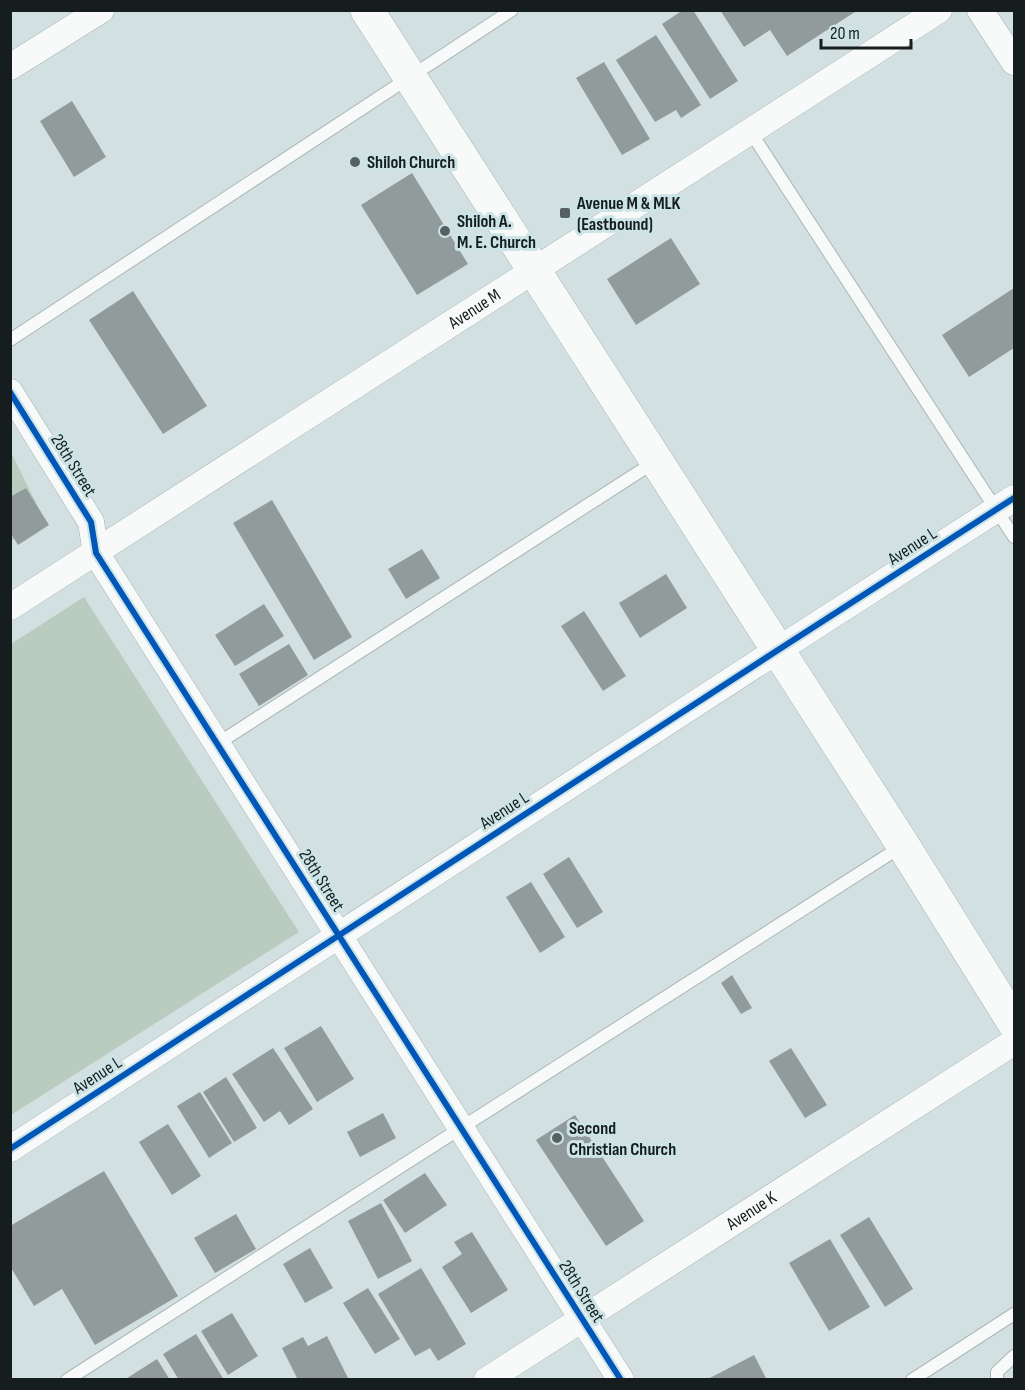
<svg xmlns="http://www.w3.org/2000/svg" width="1025" height="1390" font-family="'Sofia Sans Condensed',sans-serif">
	<style>
		.green { fill: #b9ccbf }
		.building { fill: #929b9b }
		.lines { fill: none; stroke-linecap: round; stroke-linejoin: round }
		.service-casing { stroke: #abb5b6; stroke-width: 14 }
		.minor-casing { stroke: #abb5b6; stroke-width: 27 }
		.secondary-casing { stroke: #abb5b6; stroke-width: 34 }
		.service { stroke: #f8fafa; stroke-width: 12 }
		.minor { stroke: #f8fafa; stroke-width: 26 }
		.secondary { stroke: #f8fafa; stroke-width: 33 }
		.cycleway-casing { stroke: #cde4e7; stroke-width: 10 }
		.cycleway { stroke: #0057b8; stroke-width: 6 }
		.poi-dot { fill: #586162; stroke: #cde4e7; stroke-width: 2 }
		.labels { text-anchor: middle; stroke-width: 6; stroke-linejoin: round; paint-order: stroke }
		.poi-label { font-size: 18px; font-weight: bold; fill: #151d1e; stroke: #cde4e7; text-anchor: start }
		.street-label { font-size: 18px; fill: #151d1e; stroke: #cde4e7 }
	</style>
	<rect width="100%" height="100%" fill="#d3e0e1"/>
	<!-- green -->
	<path class="green" d="M10,450L44,519L11,541H10Z
		M84,597L299,932L11,1115V644Z"/>
	<!-- building -->
	<path class="building" d="M683,10H693L738,81L710,99L662,24Z
		M720,10H858L787,56L770,30L744,47Z
		M656,35L701,105L681,118L676,110L655,122L616,60Z
		M604,62L650,139L622,155L576,78Z
		M72,101L106,157L74,177L40,121Z
		M412,173L468,264L417,295L361,205Z
		M671,238L700,284L636,325L607,279Z
		M1014,288V348L969,377L942,335Z
		M133,291L207,406L163,434L89,320Z
		M26,488L49,525L18,545L10,532V497Z
		M272,500L352,637L314,660L233,523Z
		M422,549L440,578L406,599L388,569Z
		M666,574L687,608L640,638L619,603Z
		M264,604L284,636L235,666L215,635Z
		M584,611L626,676L603,691L561,626Z
		M289,644L308,675L259,706L239,674Z
		M569,857L603,912L577,928L543,874Z
		M531,882L565,937L540,953L506,897Z
		M732,975L752,1008L741,1014L721,983Z
		M321,1026L354,1079L317,1102L284,1048Z
		M273,1048L313,1109L289,1125L280,1111L264,1122L232,1074Z
		M791,1048L827,1105L805,1118L769,1061Z
		M226,1077L257,1128L234,1142L203,1092Z
		M200,1092L232,1143L209,1158L177,1106Z
		M383,1113L396,1138L360,1157L347,1132Z
		M575,1115L644,1221L606,1246L536,1140Z
		M168,1124L201,1176L172,1195L139,1142Z
		M104,1171L178,1296L95,1345L62,1289L34,1306L10,1266V1226Z
		M425,1173L447,1205L405,1233L383,1200Z
		M381,1203L412,1261L378,1279L348,1221Z
		M236,1214L256,1249L215,1273L194,1238Z
		M869,1217L913,1289L885,1307L840,1235Z
		M472,1232L508,1290L471,1313L442,1267L462,1254L454,1242Z
		M830,1239L870,1307L829,1331L789,1263Z
		M310,1248L333,1288L305,1303L283,1264Z
		M421,1268L466,1344L438,1361L430,1348L415,1356L378,1294Z
		M368,1288L400,1339L375,1354L343,1303Z
		M232,1313L258,1356L228,1375L201,1331Z
		M196,1334L224,1380H179L163,1354Z
		M327,1336L349,1380H298L282,1348L303,1337L308,1346Z
		M754,1355L767,1380H706Z
		M157,1359L170,1380H124Z"/>
	<g class="lines">
		<!-- service casing -->
		<g class="service-casing">
			<path id="service" d="M750,131L1014,537
				M10,340L512,10
				M217,744L656,461
				M67,1380L902,846
				M912,1380L1014,1314
				M997,1380V1372L1014,1356"/>
		</g>
		<!-- minor casing -->
		<g class="minor-casing">
			<g id="minor">
				<path d="M980,10L1014,62"/>
				<path d="M10,67L101,10"/>
				<path d="M10,392L91,522L96,553L621,1380"/>
				<path id="s1" d="M10,607L939,10"/>
				<path d="M10,1149L778,650L1014,498"/>
				<path id="s2" d="M487,1380L1014,1042"/>
			</g>
		</g>
		<!-- secondary casing -->
		<g class="secondary-casing">
			<path id="secondary" d="M367,10L903,845L1014,1023"/>
		</g>
		<!-- service -->
		<use href="#service" class="service"/>
		<!-- minor -->
		<use href="#minor" class="minor"/>
		<!-- secondary -->
		<use href="#secondary" class="secondary"/>
		<!-- cycleway casing -->
		<g class="cycleway-casing">
			<path id="cycleway" d="M10,392L91,522L96,553L621,1380
				M10,1149L778,650L1014,498"/>
		</g>
		<!-- cycleway -->
		<use href="#cycleway" class="cycleway"/>
	</g>
	<!-- markers -->
	<g class="poi-dot">
		<circle cx="355" cy="162" r="6"/>
		<rect x="559" y="207" width="12" height="12" rx="3"/>
		<circle cx="445" cy="231" r="6"/>
		<circle cx="557" cy="1138" r="6"/>
	</g>
	<g class="labels">
		<!-- poi labels -->
		<g class="poi-label">
			<text x="367" y="168">Shiloh Church</text>
			<text x="577" y="209">Avenue M &amp; MLK<tspan x="577" dy="21">(Eastbound)</tspan></text>
			<text x="457" y="227">Shiloh A.<tspan x="457" dy="21">M. E. Church</tspan></text>
			<text x="569" y="1134">Second<tspan x="569" dy="21">Christian Church</tspan></text>
		</g>
		<!-- street labels -->
		<g class="street-label">
			<text dy="6" stroke="none"><textPath href="#s1" startOffset="552">Avenue M</textPath></text>
			<text transform="translate(74 465) rotate(58)" y="6">28th Street</text>
			<text transform="translate(912 546) rotate(-33)" y="6">Avenue L</text>
			<text transform="translate(504 810) rotate(-33)" y="6">Avenue L</text>
			<text transform="translate(322 880) rotate(58)" y="6">28th Street</text>
			<text transform="translate(97 1075) rotate(-33)" y="6">Avenue L</text>
			<text dy="6" stroke="none"><textPath href="#s2" startOffset="314">Avenue K</textPath></text>
			<text transform="translate(582 1291) rotate(58)" y="6">28th Street</text>
		</g>
	</g>
	<!-- border -->
	<rect width="1025" height="1390" fill="none" stroke="#151d1e" stroke-width="24"/>
	<!-- scale -->
	<path d="M821 39v9h90v-9" fill="none" stroke="#151d1e" stroke-width="3"/>
	<text x="830" y="39" font-size="18" fill="#151d1e" stroke="#cde4e7" stroke-width="4.5" paint-order="stroke">20 m</text>
</svg>
